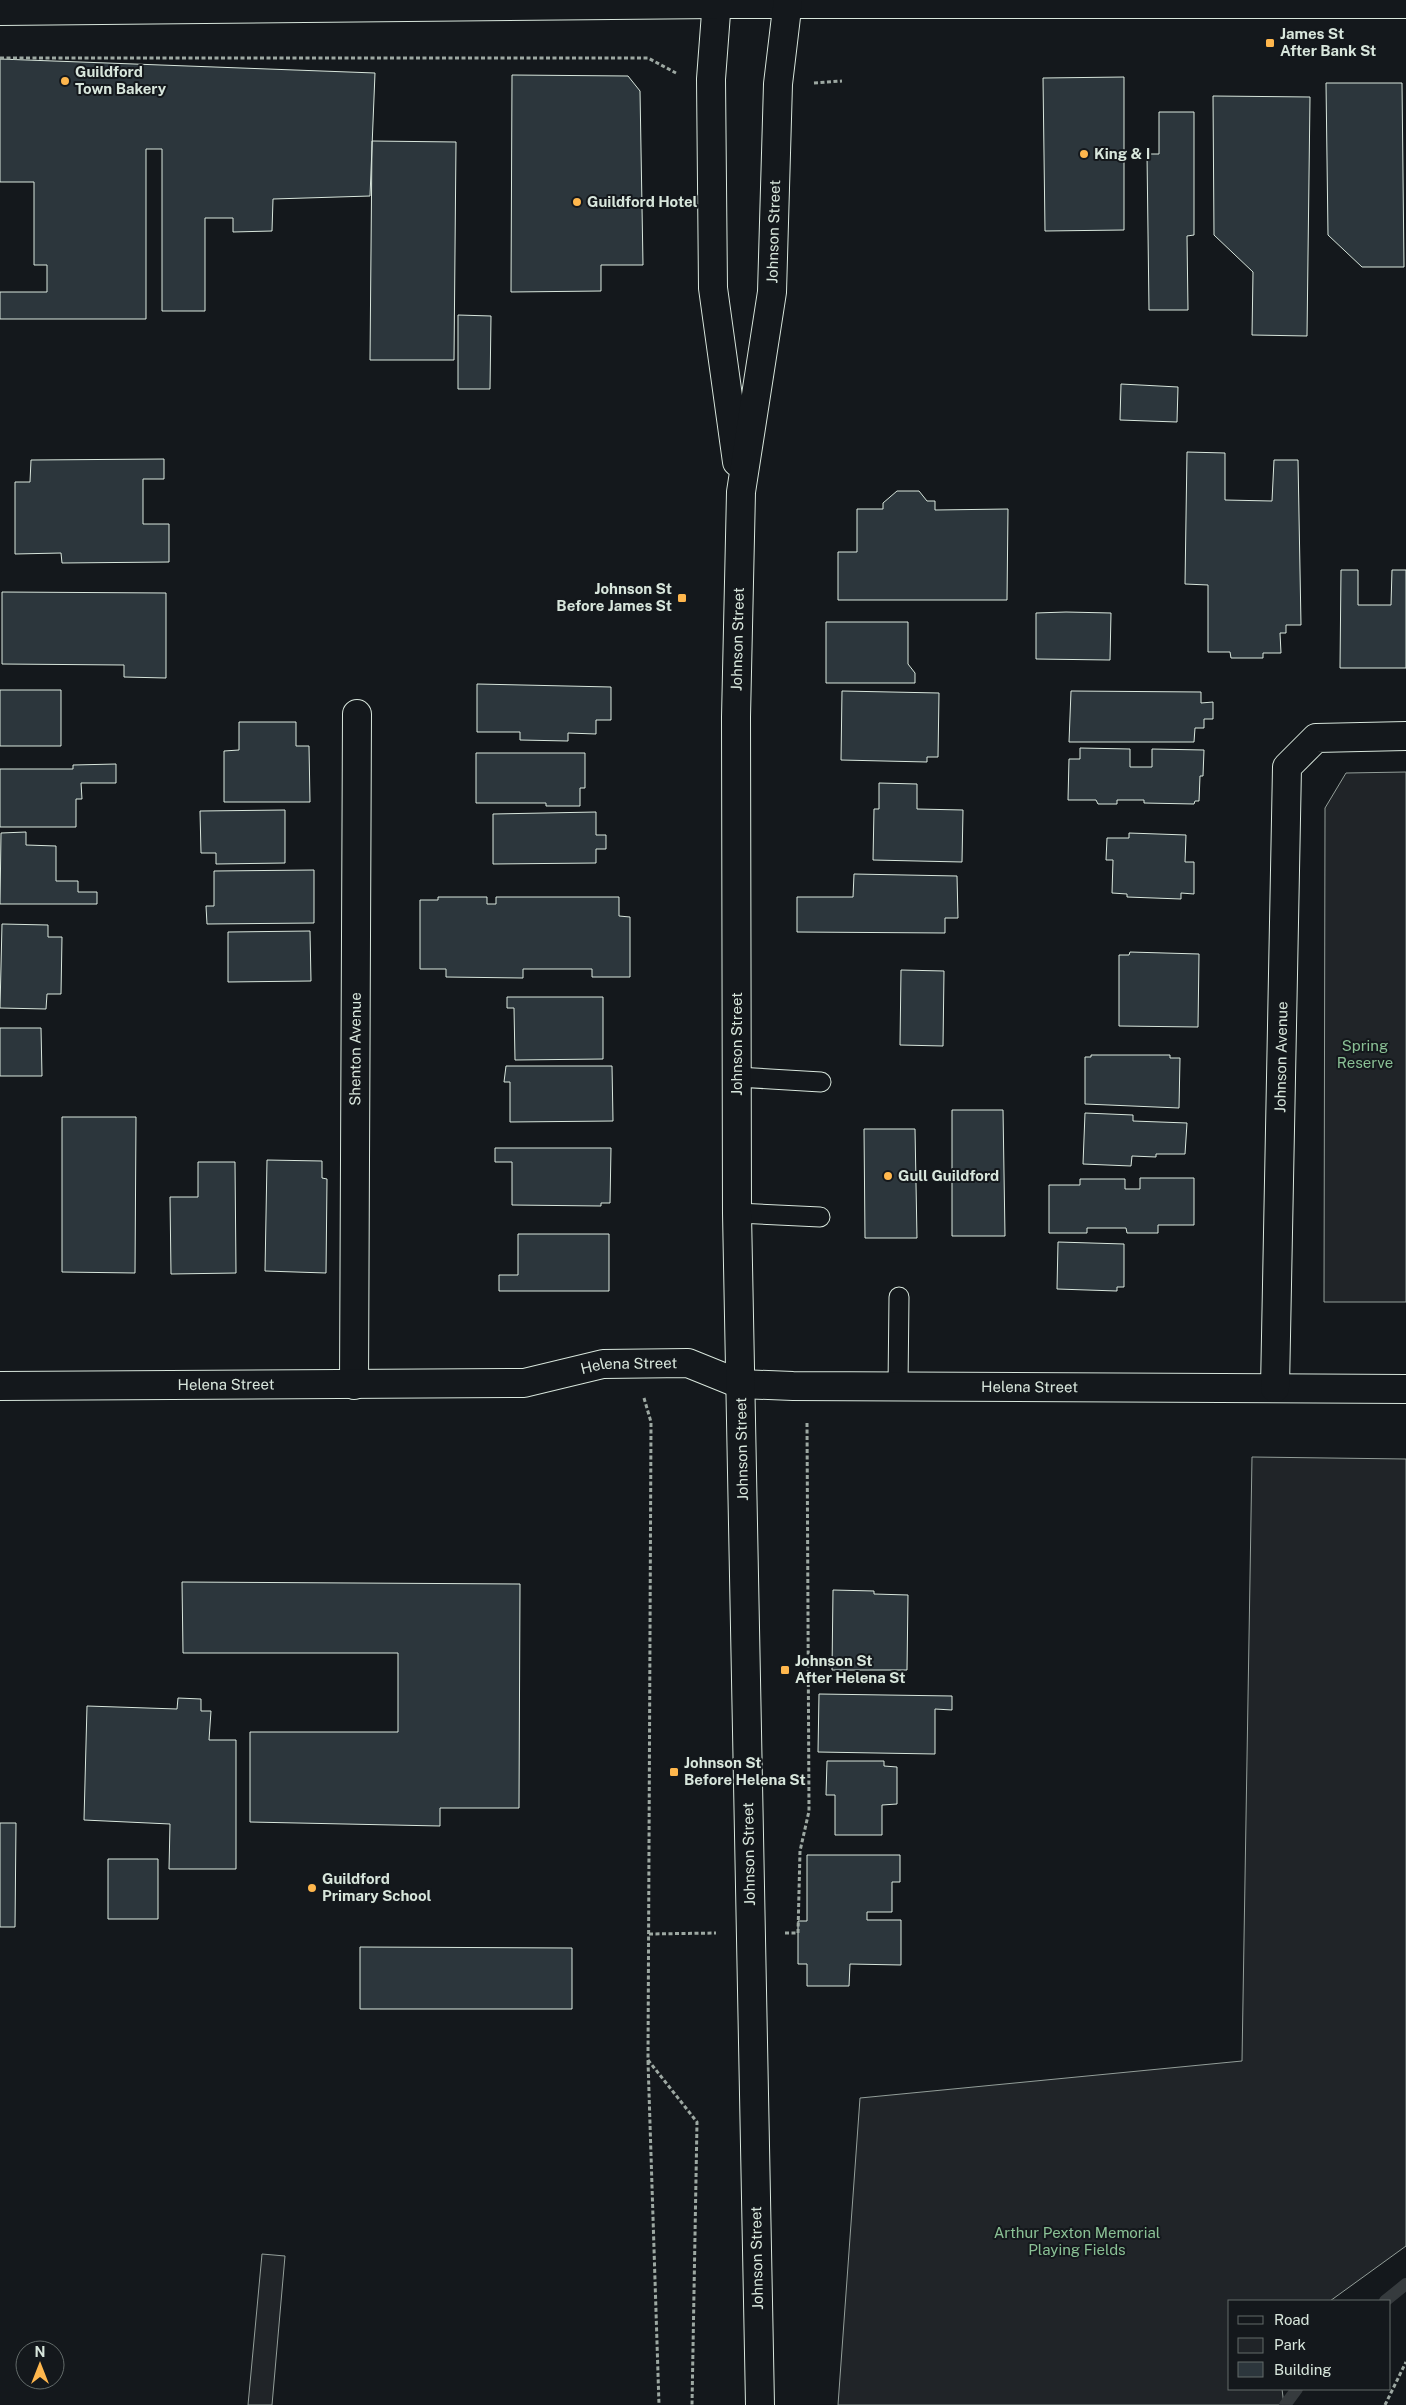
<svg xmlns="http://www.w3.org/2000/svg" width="1406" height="2405" font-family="'Public Sans',sans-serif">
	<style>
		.green { fill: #202428; stroke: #939e99 }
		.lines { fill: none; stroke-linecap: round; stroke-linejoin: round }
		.stream { stroke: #363b3e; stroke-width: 12 }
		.building { fill: #2c363c; stroke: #d8e6dc }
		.service-casing { stroke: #d8e6dc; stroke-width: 21 }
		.minor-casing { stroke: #d8e6dc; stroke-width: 30 }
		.trunk-casing { stroke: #d8e6dc; stroke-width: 30 }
		.path { stroke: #9da8a2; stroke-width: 3; stroke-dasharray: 4 2.5; stroke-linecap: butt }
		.service { stroke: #14181c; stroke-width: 19 }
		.minor { stroke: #14181c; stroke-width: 28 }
		.trunk { stroke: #14181c; stroke-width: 28 }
		.poi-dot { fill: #ffb74d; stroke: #14181c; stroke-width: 2 }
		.labels { text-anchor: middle; stroke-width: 4; stroke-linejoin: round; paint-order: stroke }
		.poi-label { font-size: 15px; font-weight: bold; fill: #d8e6dc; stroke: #14181c; text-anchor: start }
		.street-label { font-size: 15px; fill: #d8e6dc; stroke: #14181c }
		.park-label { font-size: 15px; fill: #8ac095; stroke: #14181c }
	</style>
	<rect width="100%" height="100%" fill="#14181c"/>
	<!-- green -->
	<path class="green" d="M1406,772V1302H1324L1325,808L1346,773Z
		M1252,1457L1406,1459V2246L1330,2301H1230V2389H1282L1284,2405H838L860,2098L1242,2061Z
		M262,2254L285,2256L272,2405H248Z"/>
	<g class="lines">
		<!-- stream -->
		<path class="stream" d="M1385,2301L1406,2284
			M1285,2405L1297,2389"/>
	</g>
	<!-- building -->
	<path class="building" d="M0,59L375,73L370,196L273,199L272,231L233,232V218H205V311H162V149H146V319H0V292H47V265H34V182H0Z
		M512,75L628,76L640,91L643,265H601V291L511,292Z
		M1124,77V230L1045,231L1043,78Z
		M1326,83H1402L1404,267H1362L1328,235Z
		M1213,96L1310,97L1307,336L1252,335L1253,272L1214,235Z
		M1159,112H1194V235L1187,236L1188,310H1149L1147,154H1159Z
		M372,141L456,142L454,360H370Z
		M458,315L491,316L490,389H458Z
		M1121,384L1178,387L1177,422L1120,420Z
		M1187,452L1225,453V500L1272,501L1274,460H1298L1301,625H1286V633H1280L1281,653H1263V658H1231L1230,652H1208V585L1185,584Z
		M164,459V479H143V524H169V562L62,563L61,553L15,554V482H30L31,460Z
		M897,491H919L927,501H935V510L1008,509L1007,600H838V552H857V509H883V503Z
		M1341,570H1358V605H1391L1392,570H1406V668H1340Z
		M2,592L166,593V678L124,677V665L2,664Z
		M1066,612L1111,613L1110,660L1036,659V613Z
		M826,622H908V664L915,673V683H826Z
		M477,684L611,687V720H596V734L568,733V741L520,740V732H477Z
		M0,690H61V746H0Z
		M842,691L939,693L938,757H927V762L841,760Z
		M1071,691L1201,692V703L1213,702V719H1204V728H1195L1194,742H1069Z
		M239,722H296V746H309L310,802H224V751L239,750Z
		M1080,748L1130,749V767H1152V749L1204,750L1203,776H1200L1199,801H1195L1194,804L1144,803V800H1117V804H1098L1096,800H1068L1069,759H1080Z
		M476,753H585V788H580V806H546V803H476Z
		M116,764V783H81L82,799H76V827H0V769H73V765Z
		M879,783L917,784V809L963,810L962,862L873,860L874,809H879Z
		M285,810V863L216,864V853H201L200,811Z
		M596,812V835H606V849H596V863L493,864V814Z
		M26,832V845L56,846V881H78V892H97V904H0L1,833Z
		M1129,833L1186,835L1185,862H1194V894L1181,893V899L1127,897V894L1112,893L1113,860H1106L1107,838H1129Z
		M314,870V923L207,924L206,906H214V871Z
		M854,874L957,876L958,918H945V933L797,932V897H853Z
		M438,897H487V904H496V897H619V916L630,917V977H592V969H523V978L446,977V969H420V900H438Z
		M2,924L48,925V937H62L61,994H47L46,1009L0,1008Z
		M310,931L311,981L228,982V932Z
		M1130,952L1199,954L1198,1027L1119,1026V955H1129Z
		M901,970L944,971L943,1046L900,1045Z
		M507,997H603V1059L515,1060L514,1008H507Z
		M0,1028H41L42,1076H0Z
		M1091,1055H1170V1058H1180L1179,1108L1085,1104V1057H1091Z
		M506,1066H612L613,1121L510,1122V1082H504Z
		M952,1110H1003L1005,1236H952Z
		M1085,1113L1133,1115V1121L1187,1123L1185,1154H1156V1157L1132,1156L1131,1166L1083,1164Z
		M62,1117H136L135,1273L62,1272Z
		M864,1129H915L917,1238H865Z
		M495,1148H611L610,1203H601V1206L512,1205V1162H495Z
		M267,1160L322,1161V1178L327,1179L326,1273L265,1271Z
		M198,1162H235L236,1273L171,1274L170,1197H198Z
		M1140,1178H1194V1225H1158V1233H1127L1126,1228H1087V1233H1049V1185H1080V1179H1125V1189H1140Z
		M518,1234H609V1291H499V1275H518Z
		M1058,1242L1124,1244V1287H1117V1291L1057,1289Z
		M182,1582L520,1584L519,1808H440V1826L250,1822V1732H398V1653H183Z
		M833,1590L874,1591V1594L908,1595L907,1670H832Z
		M819,1694L952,1696V1710L935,1709V1754L818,1752Z
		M178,1698L201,1699V1711H211L209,1740H236V1869H169L170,1824L84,1820L87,1706L177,1709Z
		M827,1761H884V1766L897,1767V1804L882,1805V1835H835V1795H826Z
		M0,1823H16L15,1927H0Z
		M807,1855H900V1882H892V1912H867V1920H901V1965L850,1964L849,1986H807V1964H798V1921H807Z
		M108,1859H158V1919H108Z
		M360,1947L572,1948V2009H360Z"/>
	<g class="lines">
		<!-- service casing -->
		<g class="service-casing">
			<path id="service" d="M737,1077L821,1082
				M737,1213L820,1217
				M898,1386L899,1297"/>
		</g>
		<!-- minor casing -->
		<g class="minor-casing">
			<g id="minor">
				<path id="s1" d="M354,1385L357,714"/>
				<path id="s2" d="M0,1386L524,1383L603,1364L688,1363L740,1384L793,1386L1406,1389"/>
				<path id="s3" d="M1275,1388L1287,767L1316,738L1406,736"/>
			</g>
		</g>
		<!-- trunk casing -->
		<g class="trunk-casing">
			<g id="trunk">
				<path d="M717,0L711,79L713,288L737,462"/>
				<path d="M0,11L717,4H1406"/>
				<path id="s4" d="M760,2405L737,1213L736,717L741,492L772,292L778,84L788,0"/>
			</g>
		</g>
		<!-- path -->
		<path class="path" d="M0,58H648L676,73
			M814,83L842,81
			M644,1398L651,1422L648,2060L697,2122L692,2405
			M785,1933H798L800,1851L809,1811L807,1421
			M649,1934L716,1933
			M648,2061L659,2405
			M1385,2405L1406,2362"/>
		<!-- service -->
		<use href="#service" class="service"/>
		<!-- minor -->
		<use href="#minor" class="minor"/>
		<!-- trunk -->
		<use href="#trunk" class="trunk"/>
	</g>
	<!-- markers -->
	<g class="poi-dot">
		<rect x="1265" y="38" width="10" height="10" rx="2.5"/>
		<circle cx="65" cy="81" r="5"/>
		<circle cx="1084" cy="154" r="5"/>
		<circle cx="577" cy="202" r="5"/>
		<rect x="677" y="593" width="10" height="10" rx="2.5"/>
		<circle cx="888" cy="1176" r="5"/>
		<rect x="780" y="1665" width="10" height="10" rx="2.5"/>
		<rect x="669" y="1767" width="10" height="10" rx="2.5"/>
		<circle cx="312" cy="1888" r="5"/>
	</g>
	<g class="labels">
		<!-- poi labels -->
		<g class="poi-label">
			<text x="1280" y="39">James St<tspan x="1280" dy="17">After Bank St</tspan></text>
			<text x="75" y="77">Guildford<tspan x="75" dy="17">Town Bakery</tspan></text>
			<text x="1094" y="159">King &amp; I</text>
			<text x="587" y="207">Guildford Hotel</text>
			<text x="672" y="594" text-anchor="end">Johnson St<tspan x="672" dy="17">Before James St</tspan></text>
			<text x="898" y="1181">Gull Guildford</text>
			<text x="795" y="1666">Johnson St<tspan x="795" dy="17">After Helena St</tspan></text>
			<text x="684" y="1768">Johnson St<tspan x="684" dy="17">Before Helena St</tspan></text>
			<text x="322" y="1884">Guildford<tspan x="322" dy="17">Primary School</tspan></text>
		</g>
		<!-- street labels -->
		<g class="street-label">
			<text dy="5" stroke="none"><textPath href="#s4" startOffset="2176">Johnson Street</textPath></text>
			<text dy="5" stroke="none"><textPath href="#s4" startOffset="1766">Johnson Street</textPath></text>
			<text transform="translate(737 1044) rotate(-90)" y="5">Johnson Street</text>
			<text dy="5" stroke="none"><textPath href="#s1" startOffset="336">Shenton Avenue</textPath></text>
			<text dy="5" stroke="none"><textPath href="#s3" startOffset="331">Johnson Avenue</textPath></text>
			<text dy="5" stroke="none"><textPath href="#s2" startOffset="631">Helena Street</textPath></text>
			<text dy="5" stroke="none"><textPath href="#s2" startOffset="226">Helena Street</textPath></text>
			<text dy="5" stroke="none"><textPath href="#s2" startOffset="1036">Helena Street</textPath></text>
			<text transform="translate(742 1449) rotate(-91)" y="5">Johnson Street</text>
			<text transform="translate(749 1854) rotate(-91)" y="5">Johnson Street</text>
			<text transform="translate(757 2258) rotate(-91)" y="5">Johnson Street</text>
		</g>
		<!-- park labels -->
		<g class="park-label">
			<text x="1365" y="1051">Spring<tspan x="1365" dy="17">Reserve</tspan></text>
			<text x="1077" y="2238">Arthur Pexton Memorial<tspan x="1077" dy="17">Playing Fields</tspan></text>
		</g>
	</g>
	<!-- legend -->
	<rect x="1228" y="2300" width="162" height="90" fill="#14181c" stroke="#626a69"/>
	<rect x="1238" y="2316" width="25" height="8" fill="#14181c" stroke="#626a69"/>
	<text x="1274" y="2325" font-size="15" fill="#d8e6dc">Road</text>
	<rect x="1238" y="2338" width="25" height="15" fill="#202428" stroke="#626a69"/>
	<text x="1274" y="2350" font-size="15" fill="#d8e6dc">Park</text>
	<rect x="1238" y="2362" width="25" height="15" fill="#2c363c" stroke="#626a69"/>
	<text x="1274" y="2375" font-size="15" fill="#d8e6dc">Building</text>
	<!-- north arrow -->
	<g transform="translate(40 2365)"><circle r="24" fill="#14181c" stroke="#626a69"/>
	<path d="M0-4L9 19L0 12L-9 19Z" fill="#ffb74d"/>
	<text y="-8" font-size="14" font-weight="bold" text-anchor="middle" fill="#d8e6dc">N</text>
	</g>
</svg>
